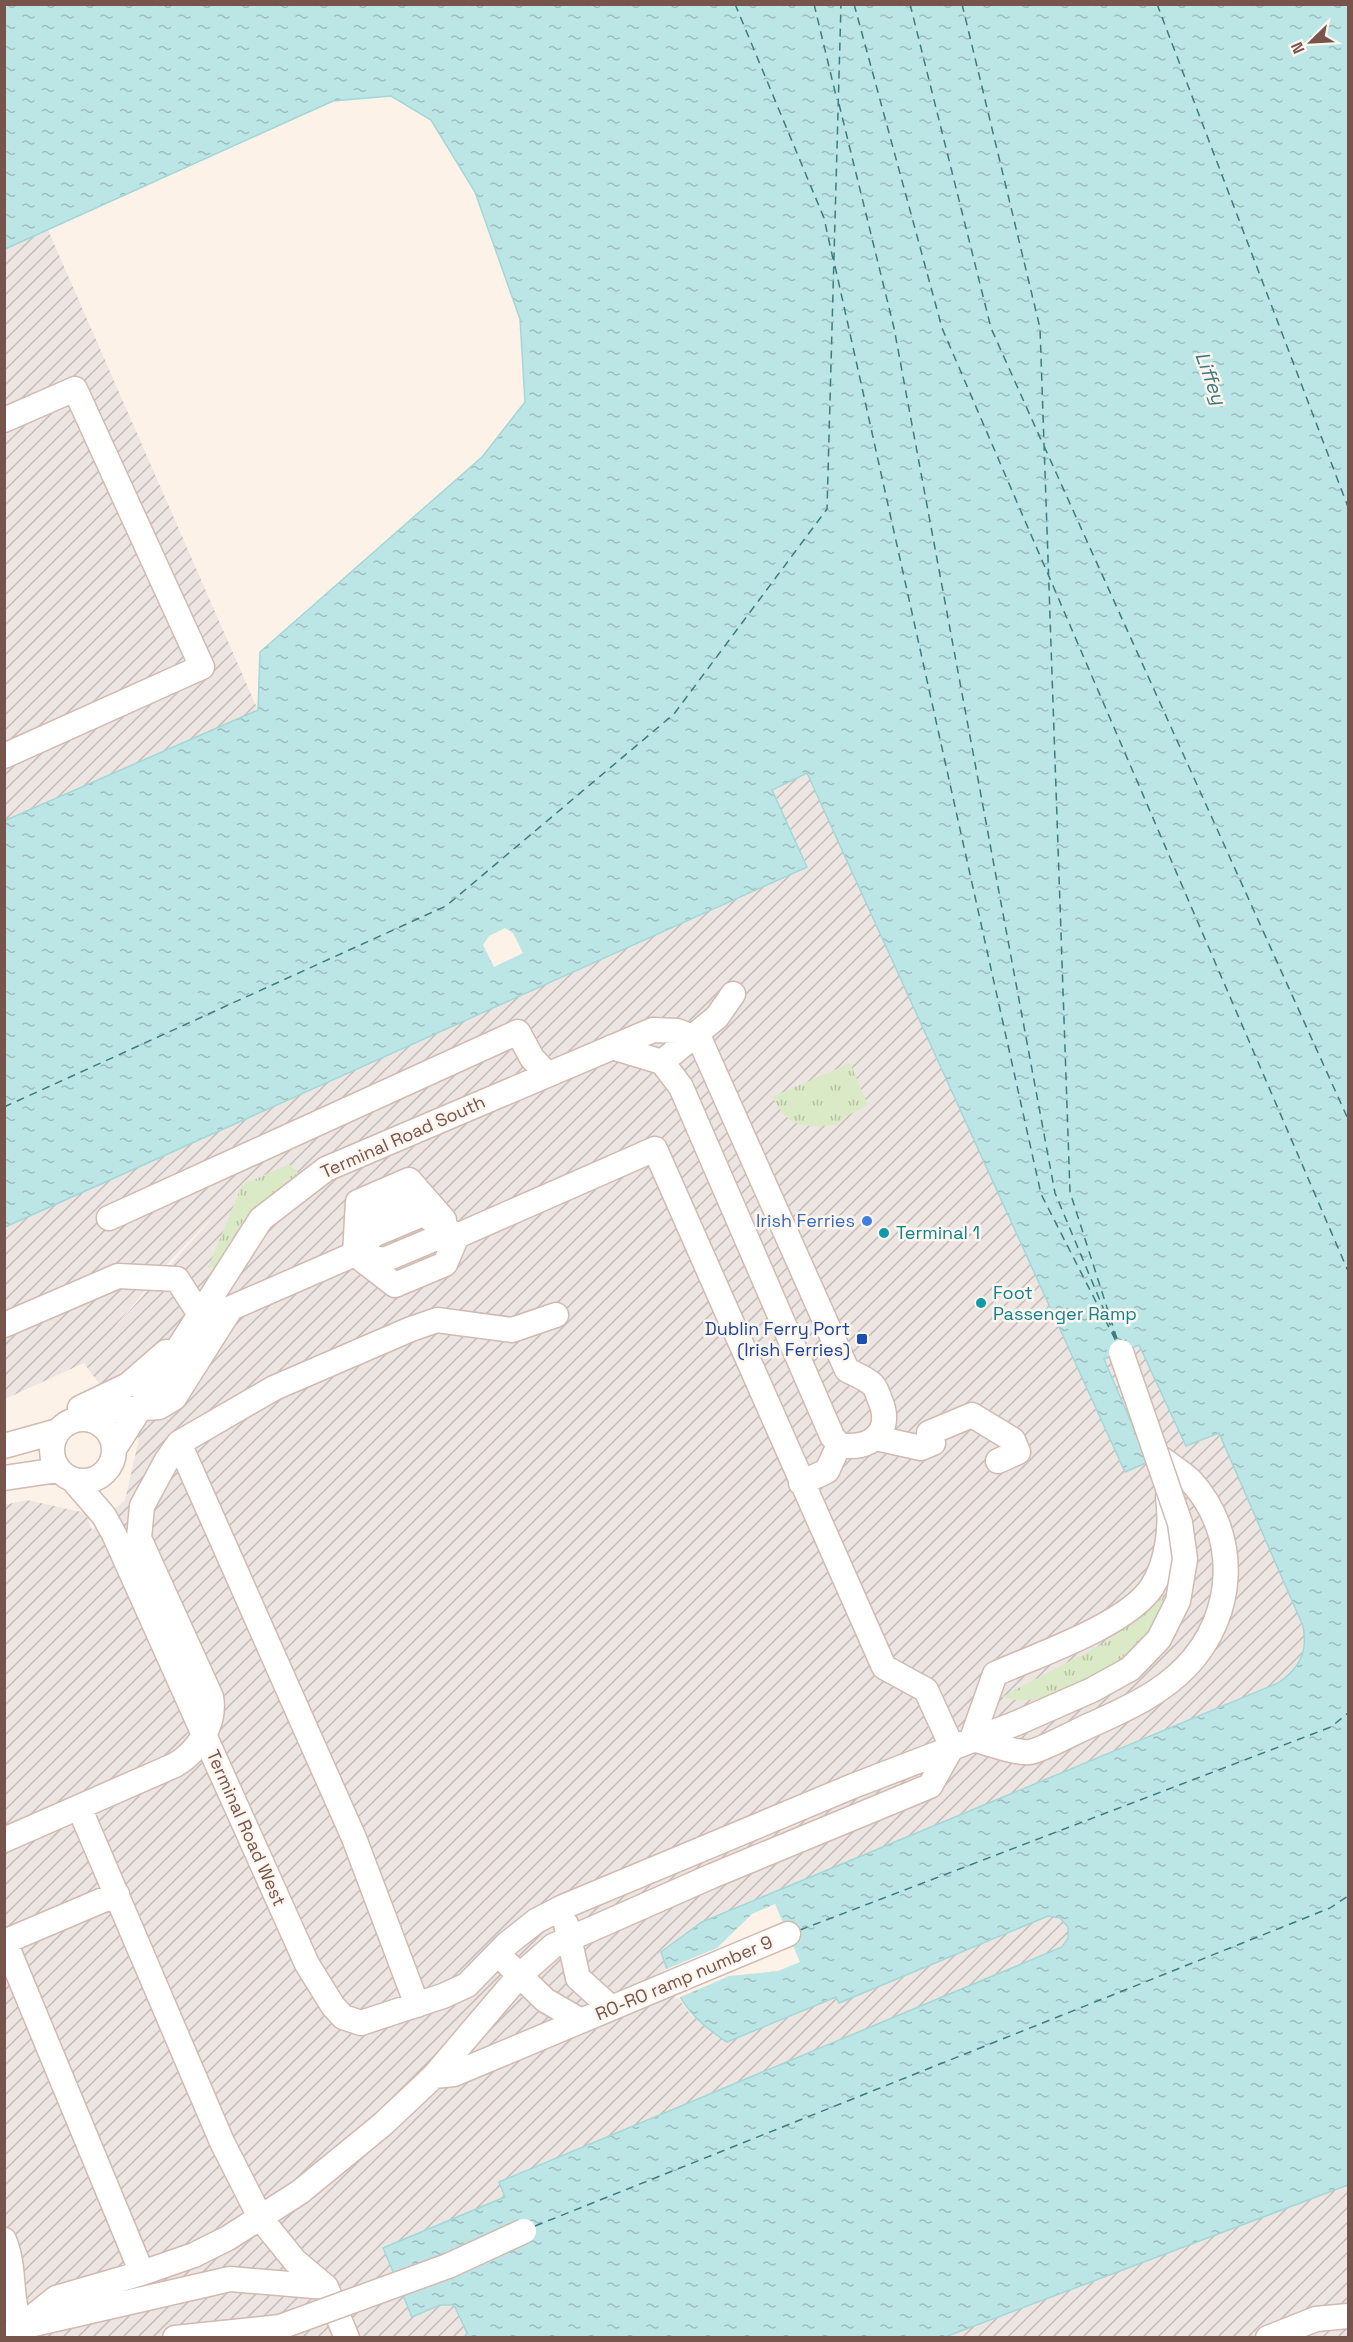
<svg xmlns="http://www.w3.org/2000/svg" width="1353" height="2342" font-family="'Space Grotesk',sans-serif">
	<style>
		.industrial { fill: url(#industrial-furrows); fill-rule: evenodd }
		.grass { fill: url(#grass-tufts) }
		.water { fill: url(#water-ripples); stroke: #a2d7d8; stroke-width: 1.5 }
		.pier { fill: #fcf2e8 }
		.lines { fill: none; stroke-linecap: round; stroke-linejoin: round }
		.ferry { stroke: #3f7a7c; stroke-width: 1.5; stroke-dasharray: 8 6; stroke-linecap: butt }
		.minor-casing { stroke: #d1bab0; stroke-width: 27 }
		.minor { stroke: #fff; stroke-width: 24 }
		.minor-bridge-casing { stroke: #d1bab0; stroke-width: 27; stroke-linecap: butt }
		.minor-bridge { stroke: #fff; stroke-width: 24 }
		.shop-dot { fill: #3f7fe0; stroke: #fff6ef; stroke-width: 2 }
		.culture-dot { fill: #0f9aa8; stroke: #fff6ef; stroke-width: 2 }
		.transit-dot { fill: #1a4fb4; stroke: #fff6ef; stroke-width: 2 }
		.labels { text-anchor: middle; stroke-width: 5; stroke-linejoin: round; paint-order: stroke }
		.street-label { font-size: 18px; fill: #77554c; stroke: #fff6ef }
		.shop-label { font-size: 18px; fill: #366cbe; stroke: #fff6ef; text-anchor: end }
		.culture-label { font-size: 18px; fill: #0d838f; stroke: #fff6ef; text-anchor: start }
		.transit-label { font-size: 18px; fill: #164399; stroke: #fff6ef; text-anchor: end }
		.water-label { font-size: 20px; font-style: italic; fill: #3f7a7c; stroke: #fff6ef }
	</style>
	<defs>
		<pattern id="industrial-furrows" width="10" height="10" patternUnits="userSpaceOnUse" patternTransform="scale(1.5)"><rect width="10" height="10" fill="#ede5e1"/><path d="M-1 1l2-2M0 10L10 0M9 11l2-2" fill="none" stroke="#c5bcb9"/></pattern>
		<pattern id="grass-tufts" width="24" height="20" patternUnits="userSpaceOnUse" patternTransform="scale(1.5)"><rect width="24" height="20" fill="#daeac6"/><path d="M3 7l-1-3M5 7V3M7 7l1-3M15 17l-1-3M17 17v-4M19 17l1-3" fill="none" stroke="#b6c0a3"/></pattern>
		<pattern id="water-ripples" width="26" height="14" patternUnits="userSpaceOnUse" patternTransform="scale(1.5)"><rect width="26" height="14" fill="#bce6e6"/><path d="M2 4q2-2 4 0t4 0M15 11q2-2 4 0t4 0" fill="none" stroke="#9ebdbd"/></pattern>
	</defs>
	<rect width="100%" height="100%" fill="#fcf2e8"/>
	<!-- industrial -->
	<path class="industrial" d="M48,230L258,710L5,821L4,249Z
		M807,773L1125,1471L1147,1462L1104,1358L1140,1344L1186,1446L1219,1432L1303,1626L1306,1644L1301,1662L1292,1674L1278,1683L702,1922L662,1952L678,1998L691,2015L728,2042L836,1997L839,2002L1048,1916L1060,1918L1068,1926V1938L1062,1947L500,2182L505,2197L383,2248L412,2317L440,2305H454L467,2333L464,2337H5L4,1505L27,1500L86,1513L92,1530L125,1500L139,1439L84,1363L5,1399V1227L806,867L772,790ZM224,1205L107,1336L170,1261Z
		M1348,2185V2337H945Z"/>
	<!-- grass -->
	<path class="grass" d="M850,1063L868,1105L845,1117L837,1125C804,1127 789,1129 772,1097Z
		M289,1164L300,1175L246,1216L215,1267L208,1268L242,1185Z
		M1164,1594C1163,1601 1163,1610 1159,1617C1136,1660 1051,1714 1002,1697L1108,1641Z"/>
	<!-- water -->
	<path class="water" d="M5,5H1348V2185L945,2337L464,2338L467,2333L454,2305H440L412,2317L383,2248L505,2197L499,2182L1062,1947L1068,1938V1927L1060,1918L1048,1916L839,2003L836,1997L727,2042C688,2017 676,1997 661,1952L702,1922L1278,1683C1300,1668 1308,1652 1303,1626L1219,1433L1186,1446L1139,1345L1104,1359L1148,1462L1125,1472L807,773L772,790L807,867L5,1227L4,821L258,710L260,652L482,457L525,402L520,319L475,192L431,120L391,96L333,101L5,249Z"/>
	<!-- pier -->
	<path class="pier" d="M505,928L513,933L523,953L494,967L483,945L489,936Z
		M775,1904L800,1962L778,1971L729,1976L676,1999L664,1970L717,1948L752,1914Z"/>
	<g class="lines">
		<!-- ferry -->
		<path class="ferry" d="M735,4L824,218L833,259
			M814,4L837,100
			M854,4L942,328L1348,1271
			M910,4L991,328L1042,442
			M962,4L1040,328L1070,1192L1117,1339
			M1157,4L1348,507
			M839,104L894,328L1055,1193L1117,1341
			M835,266L1041,1194L1117,1343
			M1044,446L1348,1119
			M4,1107L446,906L674,714L827,509L841,4
			M800,1930L1331,1727L1348,1713
			M535,2226L1330,1908L1348,1896"/>
		<!-- minor casing -->
		<g class="minor-casing">
			<path id="minor" d="M4,420L75,389L202,667L4,756
				M662,1062L717,1017L733,994
				M109,1218L518,1032L532,1058L547,1074
				M360,1239L366,1218L416,1197L431,1212
				M355,1254L384,1260L434,1239L457,1236L655,1149L884,1667L926,1690L952,1747
				M355,1254L358,1202L409,1180L444,1220
				M360,1258L395,1285L445,1264L457,1236
				M4,1325L118,1276L177,1279L199,1313
				M80,1408L128,1385L166,1352
				M52 1450a31 31 0 1 1 62 0a31 31 0 1 1-62 0Z
				M82,1419L102,1411L159,1407L174,1398L231,1308L355,1254L373,1235L423,1214L457,1236
				M876,1438L921,1448L933,1443L929,1433L972,1415L1013,1440L1018,1452L998,1461
				M179,1443L354,1838L417,2005
				M4,1446L58,1431
				M114,1449L261,1219L326,1169L653,1030L677,1031L700,1040L847,1370C855,1374 865,1378 872,1384C876,1387 878,1395 880,1400C894,1432 870,1451 839,1445L832,1436L681,1087L662,1062L612,1047
				M4,1478L58,1470
				M73,1480L104,1516L114,1534L307,1964L333,2006L343,2017L361,2023L443,1996L467,1985L507,1944L536,1921L563,1907L853,1786L1017,1723
				M801,1483L827,1471L839,1445
				M972,1739L995,1674C1037,1655 1127,1625 1152,1587C1168,1562 1172,1525 1168,1497
				M972,1739C986,1742 1017,1754 1030,1752C1043,1750 1078,1730 1093,1724C1126,1709 1160,1694 1186,1667C1236,1615 1240,1535 1191,1481C1183,1473 1171,1466 1162,1459
				M79,1807L222,2142L261,2219L295,2261L326,2287L347,2338
				M4,1840L175,1765C198,1752 216,1723 211,1697L139,1538L142,1506L167,1460L179,1443L274,1388L411,1329L437,1320L512,1330L556,1315
				M566,1924L578,1978L611,2008
				M4,1942L117,1894
				M5,1942L142,2273
				M508,1964L545,2000L581,2021
				M434,2076L454,2074L788,1934
				M4,2240C18,2273 6,2308 28,2338
				M25,2326L230,2279L326,2287
				M4,2334L20,2327L56,2298L142,2273L194,2255L228,2238L300,2192L383,2124L434,2076L519,1976L553,1946L712,1876L930,1786L952,1747
				M175,2338L280,2327
				M1268,2338L1316,2319L1348,2316"/>
		</g>
		<!-- minor -->
		<use href="#minor" class="minor"/>
		<!-- minor-bridge casing -->
		<g class="minor-bridge-casing">
			<path id="minor-bridge" d="M1017,1723L1092,1690L1130,1669L1159,1639L1178,1601L1185,1559L1180,1523L1121,1352
				M280,2327L448,2266L524,2231"/>
		</g>
		<!-- minor-bridge -->
		<use href="#minor-bridge" class="minor-bridge"/>
	</g>
	<!-- markers -->
	<circle class="shop-dot" cx="867" cy="1221" r="6"/>
	<g class="culture-dot">
		<circle cx="884" cy="1233" r="6"/>
		<circle cx="981" cy="1303" r="6"/>
	</g>
	<rect class="transit-dot" x="856" y="1333" width="12" height="12" rx="3"/>
	<g class="labels">
		<!-- street labels -->
		<g class="street-label">
			<text transform="translate(403 1137) rotate(-24)" y="6">Terminal Road South</text>
			<text transform="translate(246 1828) rotate(66)" y="6">Terminal Road West</text>
			<text transform="translate(684 1978) rotate(-23)" y="6">RO-RO ramp number 9</text>
		</g>
		<!-- shop labels -->
		<g class="shop-label">
			<text x="855" y="1227">Irish Ferries</text>
		</g>
		<!-- culture labels -->
		<g class="culture-label">
			<text x="896" y="1239">Terminal 1</text>
			<text x="993" y="1299">Foot<tspan x="993" dy="21">Passenger Ramp</tspan></text>
		</g>
		<!-- transit labels -->
		<g class="transit-label">
			<text x="850" y="1335">Dublin Ferry Port<tspan x="850" dy="21">(Irish Ferries)</tspan></text>
		</g>
		<!-- water labels -->
		<g class="water-label">
			<text transform="translate(1211 378) rotate(70)" y="7">Liffey</text>
		</g>
	</g>
	<!-- border -->
	<rect width="1353" height="2342" fill="none" stroke="#77554c" stroke-width="12"/>
	<!-- north arrow -->
	<g transform="translate(1311 42) rotate(246)" stroke="#fff6ef" stroke-width="4.5" paint-order="stroke">
	<path d="M0-4.5L10 22L0 15L-10 22Z" fill="#77554c"/>
	<text y="-9" font-size="16" font-weight="bold" text-anchor="middle" fill="#77554c">N</text>
	</g>
</svg>
